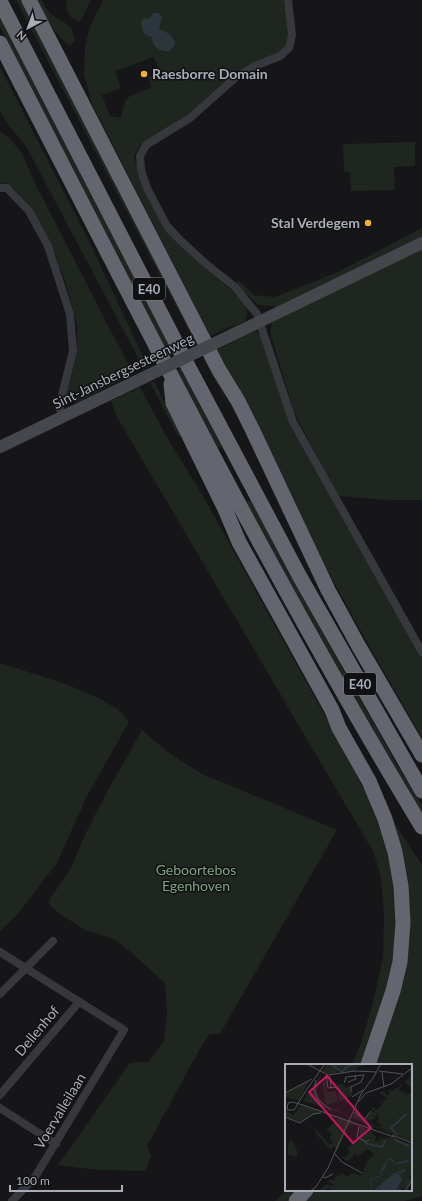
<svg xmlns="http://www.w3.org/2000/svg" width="422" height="1201" font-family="Lato,sans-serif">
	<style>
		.green { fill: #1e261f; fill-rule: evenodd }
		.water { fill: #2c353c }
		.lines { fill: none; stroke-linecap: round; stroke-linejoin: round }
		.street { stroke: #37383d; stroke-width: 8 }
		.secondary { stroke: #45474d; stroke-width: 12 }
		.highway { stroke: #63666e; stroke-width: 15 }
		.secondary-bridge { stroke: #45474d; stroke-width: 12 }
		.poi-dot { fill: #f2b134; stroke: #111113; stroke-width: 1.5 }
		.labels { text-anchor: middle; stroke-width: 3; stroke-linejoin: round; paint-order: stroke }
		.shield { fill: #111113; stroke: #7b7e86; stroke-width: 1 }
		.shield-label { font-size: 13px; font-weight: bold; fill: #a8adb8 }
		.poi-label { font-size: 14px; font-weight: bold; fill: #a8adb8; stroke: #111113; text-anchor: start }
		.street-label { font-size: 14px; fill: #a8adb8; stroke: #111113 }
		.park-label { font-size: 14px; fill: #7fa381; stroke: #111113 }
		.inset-river { fill: none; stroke: #2c353c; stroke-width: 2 }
		.inset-road { fill: none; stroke: #505258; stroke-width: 1 }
		.view { fill: #c2185b; fill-opacity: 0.15; stroke: #c2185b; stroke-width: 2 }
		.inset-edge { fill: none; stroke: #a8adb8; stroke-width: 2 }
	</style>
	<rect width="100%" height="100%" fill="#161618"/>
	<!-- green -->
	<path class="green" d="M16,0H23L200,342L196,344Z
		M37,0H42L46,8L51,14L64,22L72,29L75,40L70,46C54,35 46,17 37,0Z
		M67,0H91L80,22C70,18 64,11 67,0Z
		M102,0H284L289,40L287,45L278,53L253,63L234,73L184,118L140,145L134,156L139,176L150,199L191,255L232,291L246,305L247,313L245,322L230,327L210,336L92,104L84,75L85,47L89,30L96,13L102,3ZM154,57L160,73L149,77L151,88L142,91V92C139,93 133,94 130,96C124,100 122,112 121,118L110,116L102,95L121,88L115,71Z
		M0,16L174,355L169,357L0,27Z
		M0,67L88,239L148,367L144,369L27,148L8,124L0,111Z
		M0,131L9,138L21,152L37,187L133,374L77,402H69L65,398L75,359L77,344V326L74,312L65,281L51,243L43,229L27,203L15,189L5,183L0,184Z
		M415,142V166L394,167L395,190L351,191L350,172H344L343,144Z
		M422,228V500H386L338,496L294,412L270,332L275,306L259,305L235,285L238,280L254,295L275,297L338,272Z
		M257,331L260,335L281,393L337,504L422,657V738L369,646L308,535L217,350L239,339L251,332Z
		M205,356L232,412L203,358Z
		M180,368L222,447L218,448L176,371Z
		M154,381L181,435L178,436L150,383Z
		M140,387L170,443L202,494L349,759L367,796L384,838L394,881L396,917L395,953L390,981L361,1065H352L361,1043L373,1003L383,957L384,916L381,878L374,853L117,417L111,401Z
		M251,500L347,676L395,761L422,805V814L342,679L245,502Z
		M0,663C39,676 82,686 117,709C122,712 125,718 129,722L87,796L56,865L45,878L28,901L15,917L0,931Z
		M142,730C163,749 195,774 222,782L337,830L220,1034H210L203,1043L147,1146L151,1156L145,1171L98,1170L58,1165L130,1063L148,1062L164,1041L167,1012L165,983L132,953L114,939L85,930L57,912L48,902L71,868L84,837L101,803Z
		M390,816L422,865V1196L405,1201H304L313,1190H411V1065H373L401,978Z
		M287,1190H298L287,1201H275Z"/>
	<!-- water -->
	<path class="water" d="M154,13C158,12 160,13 162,17L159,29L170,34L175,42L174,46L169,51C162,52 157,49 153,44L152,37L148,36L143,33L141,21L143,19L150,18Z"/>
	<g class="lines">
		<!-- street -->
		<path class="street" d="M288,0L292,35L289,48L280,56L255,66L236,77L190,118L146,145L140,156L141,170L147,188L167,226L179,239L205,263L235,287L257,314L293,422L422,652
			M0,188H7L29,211L48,246L70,314L73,351L59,407L60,410
			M0,952L124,1030L35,1177L12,1201
			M0,994L53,941
			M0,1095L79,1002
			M0,1108L56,1144"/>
		<!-- secondary -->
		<path class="secondary" d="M234,334L422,243
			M0,447L118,390"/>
		<!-- highway -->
		<path class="highway" d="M29,0L219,370L238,401L252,429L328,590L358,645L422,755
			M0,1L188,366L300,577L422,791
			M0,43C136,307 268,573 422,827
			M171,384L173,403L225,509L239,542L332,710L339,728L369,781L385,819L395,852L401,886L403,923L400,962L393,991L368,1065
			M296,1201L306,1190"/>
		<!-- secondary-bridge -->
		<path class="secondary-bridge" d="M118,390L234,334"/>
	</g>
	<!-- markers -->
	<g class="poi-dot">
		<circle cx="144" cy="74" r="4"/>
		<circle cx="368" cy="223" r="4"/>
	</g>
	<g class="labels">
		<!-- shield labels -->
		<g class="shield">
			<rect x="133" y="278" width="32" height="22" rx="3"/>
			<rect x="344" y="673" width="32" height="22" rx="3"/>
		</g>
		<g class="shield-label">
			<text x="149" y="294">E40</text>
			<text x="360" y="689">E40</text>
		</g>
		<!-- poi labels -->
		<g class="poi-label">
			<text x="152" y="79">Raesborre Domain</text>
			<text x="360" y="228" text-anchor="end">Stal Verdegem</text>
		</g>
		<!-- street labels -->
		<g class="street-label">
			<text transform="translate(123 371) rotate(-26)" y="5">Sint-Jansbergsesteenweg</text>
			<text transform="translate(37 1031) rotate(-50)" y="5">Dellenhof</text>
			<text transform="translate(60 1111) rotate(-59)" y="5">Voervalleilaan</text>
		</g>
		<!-- park labels -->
		<g class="park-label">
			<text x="196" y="875">Geboortebos<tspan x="196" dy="16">Egenhoven</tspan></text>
		</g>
	</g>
	<!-- overview -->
	<g transform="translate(285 1064)">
		<rect width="127" height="127" fill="#161618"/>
		<path d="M43,0L49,2L47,0L80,1L72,3L71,7L61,8V5L60,8L53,7L50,11V8L48,11L37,8ZM127,5V24L119,18L114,25L122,31L127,28V78L108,70L103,64L107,70L66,54L74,56L67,53L69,49L79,56L87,47L93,49L86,45L88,43L92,46L102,34L94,29L99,27L102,32L105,29L102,26L108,27L124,14L126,10L124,7ZM91,50L94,51L92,58L99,63L91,60L102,67L83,59L84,57L88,59L85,57L91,54L86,51L92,53ZM37,9L31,28L39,41L66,52L18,37ZM40,16L41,25L43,28L51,27L53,38L41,41L37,19ZM24,17L14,36L0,33V29ZM52,20H58L60,24L67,21L65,25L68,31L54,38ZM16,41L64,57L63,61L65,57L78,63L82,66V64L84,65L102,72L83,65L91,70L84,68L91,72L90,77L96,76L94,73L99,75L97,76L105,73L127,81V84L121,81L127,84V94L121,98L110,99L103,94L95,108L96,111L85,115L86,123L81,127H47L45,124L35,127L41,120L46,122L49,121L42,116H49L51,111L52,113L57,109L63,113L67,109L76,112L83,96L89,91L83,85L73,92L70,90L64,97L60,96L56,92L60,93L64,89L63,85L60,87L62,84L74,75L75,62L63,61L51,89V85L48,83L46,86L33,72L28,62L45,81L48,78L44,73L47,71L42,65L53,55L35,48L15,58L1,53L0,46L8,51ZM7,76L12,87V93L2,90L4,77ZM103,95L110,100L121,99L127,95V109L124,113L127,117L121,126L117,123L116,127H111L116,115L114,110L94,125L95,127H82L86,124V116L97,112L96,108Z" fill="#1e261f" fill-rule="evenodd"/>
		<path d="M103,94L107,95L110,99L127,95L121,99L110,100L103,95L99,106L96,108L97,112L86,116L87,124L81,127L86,123L85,115L96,111L95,108ZM114,110L117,115L111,127H95L94,124L107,112Z" fill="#2c353c"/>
		<path class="inset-river" d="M46,0L57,8L64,1L70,0M112,71L106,64L121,50M109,75L124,82M80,79L97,83L101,76M90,127L108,111L120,106"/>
		<path class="inset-road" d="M22,0L43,11L70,7L92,8M40,0L22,25L17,33L15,36L12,41L10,45L9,46H2L3,39L7,38L11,39L18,41L109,73M94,7L118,10M97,8L99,23M41,11L43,24L51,23M45,12L46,24M89,12L96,0M31,16L29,25L33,36L46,46M63,18L71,15L70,11M59,19L61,13L79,11L76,18L66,23V28M0,29L27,15M67,33L78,26M73,38L81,29L106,20L127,4M69,48L79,56L86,47M0,53L15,59L28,50L36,49M74,62L72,73L81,78L84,76M107,71L127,79M50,90L57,98L77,109M37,112L40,114L48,110M25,127L31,123L43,104L76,30L90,11M120,127L127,117"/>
		<path class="view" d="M42,12L86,64L68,79L24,28Z"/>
		<rect width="127" height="127" class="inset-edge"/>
	</g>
	<!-- north arrow -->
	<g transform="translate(28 28) rotate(221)" stroke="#111113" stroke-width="3" paint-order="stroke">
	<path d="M0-3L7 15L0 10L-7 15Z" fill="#a8adb8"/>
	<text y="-6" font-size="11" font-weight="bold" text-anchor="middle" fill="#a8adb8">N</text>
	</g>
	<!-- scale -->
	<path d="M10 1185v6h112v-6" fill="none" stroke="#a8adb8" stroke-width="2"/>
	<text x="16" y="1185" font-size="12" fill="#a8adb8" stroke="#111113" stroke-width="3" paint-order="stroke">100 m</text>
</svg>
